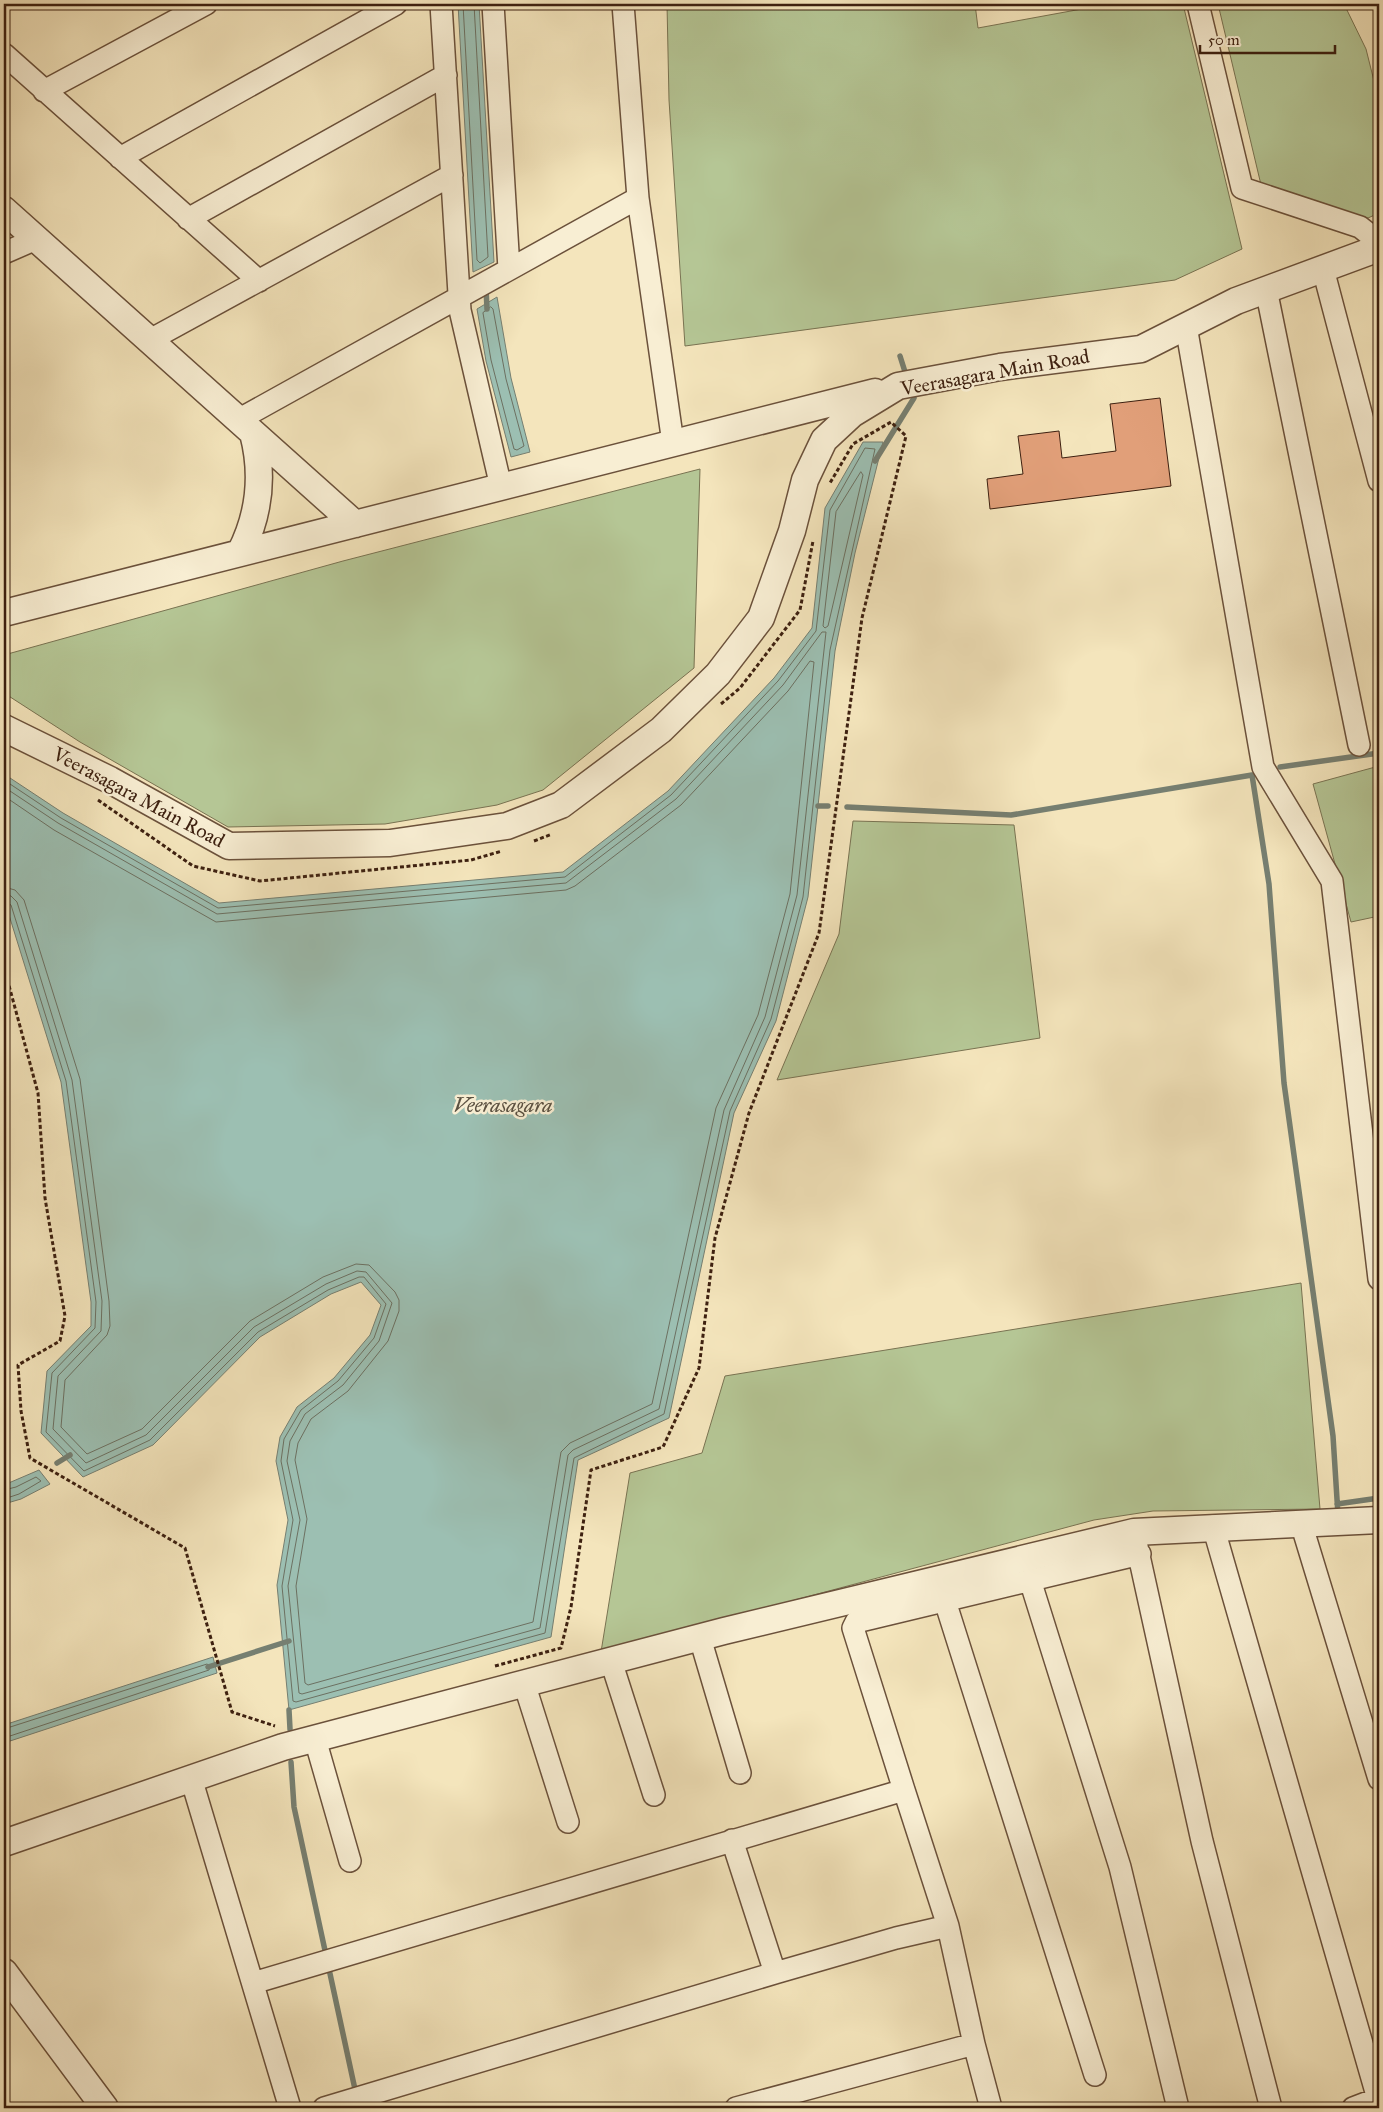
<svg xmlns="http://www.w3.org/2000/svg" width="1383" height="2112" font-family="'IM FELL Great Primer',serif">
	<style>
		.green { fill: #b5c695; stroke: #797352 }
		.water { fill: #9cbfb2; stroke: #767f71 }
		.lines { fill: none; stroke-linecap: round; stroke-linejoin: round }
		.shore { stroke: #6c7061; stroke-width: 1 }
		.stream { stroke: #767f71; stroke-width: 5.5 }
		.building { fill: #e19f79; stroke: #3d2010 }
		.minor-casing { stroke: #6b513b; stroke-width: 24 }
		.tertiary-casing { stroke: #6b513b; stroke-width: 29 }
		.path { stroke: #3d2010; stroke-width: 3; stroke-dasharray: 4 2.5; stroke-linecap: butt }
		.minor { stroke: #f8eed3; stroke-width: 21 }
		.tertiary { stroke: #f8eed3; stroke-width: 26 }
		.labels { text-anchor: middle; stroke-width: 5; stroke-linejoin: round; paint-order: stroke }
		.street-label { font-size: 20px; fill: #3d2010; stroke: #f8eed3 }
		.water-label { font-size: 21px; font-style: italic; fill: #5a5041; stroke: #f8eed3 }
	</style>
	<rect width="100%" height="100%" fill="#f4e5bc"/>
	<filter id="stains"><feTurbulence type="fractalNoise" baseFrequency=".004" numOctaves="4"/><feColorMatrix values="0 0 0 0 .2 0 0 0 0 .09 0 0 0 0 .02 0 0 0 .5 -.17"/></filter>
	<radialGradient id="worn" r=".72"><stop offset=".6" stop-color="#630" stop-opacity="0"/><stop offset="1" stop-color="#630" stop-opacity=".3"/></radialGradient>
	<!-- green -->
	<path class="green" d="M667,4H975L978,28L1109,4H1183L1242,249L1175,280L685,346L669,100Z
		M1218,4H1344L1366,49L1379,101V213L1368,218L1262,189Z
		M700,469L694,668L543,790L497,805L385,824L228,827L80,742L4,693V655L343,561Z
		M1379,766V916L1351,922L1313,784Z
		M853,821L1014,825L1040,1038L777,1080L839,934Z
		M1301,1283L1320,1509L1153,1511L1094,1520L601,1652L630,1473L702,1453L725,1376Z"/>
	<!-- water -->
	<path class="water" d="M458,4H479L494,262L473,272Z
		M497,297L511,378L530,452L511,457L486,361L477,309Z
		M863,442H883L855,553L835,651L808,897L776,1021L734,1113L669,1418L578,1460L551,1637L289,1710L277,1585L288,1520L276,1461L280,1437L297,1407L334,1378L370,1335L381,1305L361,1282L331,1294L260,1337L153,1445L83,1477L41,1433L47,1371L91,1326V1302L61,1082L4,899V774L63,813L219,903L563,872L668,791L774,678L812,628L825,508Z
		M39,1470L50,1484L21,1499L4,1504V1485Z
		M213,1657L217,1673L4,1743V1725Z"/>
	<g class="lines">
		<!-- shore -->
		<path class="shore" d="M463,4L477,260L480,263L488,257L474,4
			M491,307L493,309L506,379L524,446L517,450L514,449L491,360L483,313Z
			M861,472L863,475L828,626L825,628L823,626L836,512Z
			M4,780L61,818L218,908L565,877L671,795L778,681L816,631L830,510L865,448L875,449L830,650L803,897L771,1019L730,1111L664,1414L574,1458L545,1633L296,1702L293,1701L282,1586L293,1520L281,1461L284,1439L301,1410L338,1381L374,1338L386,1304L364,1277H359L328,1290L258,1332L150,1440L84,1471L46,1432L52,1373L95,1328L96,1302L66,1081L11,905L4,901
			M4,787L58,823L217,914L566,883L676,799L783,685L822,632H826L797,895L765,1017L724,1110L659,1409L573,1450L568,1455L540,1628L302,1694L299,1693L288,1586L300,1520L287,1461L290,1441L305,1414L343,1385L379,1341L392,1303L366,1272L357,1271L326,1284L254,1327L146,1435L86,1463L53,1429L58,1376L101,1331L102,1301L72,1080L17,902L11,896L4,894
			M4,796L54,830L216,922L566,890L575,886L681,805L788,691L810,661L814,662L790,894L758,1015L716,1108L652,1404L570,1443L561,1452L533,1622L308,1685L305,1683L296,1586L307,1519L295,1460L298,1443L311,1419L348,1391L388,1341L399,1311V1300L395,1292L369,1265L356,1264L323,1277L250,1321L142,1429L87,1454L61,1427L65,1380L107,1335L110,1326L109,1301L80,1079L24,900L15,890L4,887
			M4,1490L16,1487L36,1477L41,1481L19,1494L4,1499
			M4,1729L207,1664L210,1666L209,1670L4,1738"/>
		<!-- stream -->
		<path class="stream" d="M486,288L487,309
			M900,356L906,375
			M875,461L914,398
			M1280,767L1379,753
			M818,806H828
			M847,807L1011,815L1252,775L1269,884L1284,1083L1333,1436L1338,1515
			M57,1463L70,1455
			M1337,1504L1379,1498
			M208,1667L289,1641
			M289,1710L290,1729
			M291,1762L294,1807L356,2094"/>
	</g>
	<!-- building -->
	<path class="building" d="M1160,398L1171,486L990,509L987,479L1023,474L1018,436L1059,431L1062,458L1116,451L1110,404Z"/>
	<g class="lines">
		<!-- minor casing -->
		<g class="minor-casing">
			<path id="minor" d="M441,4L460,310L501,487
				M493,4L509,269
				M623,4L638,198L673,443
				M1198,4L1242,188L1360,227L1379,242
				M4,54L259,281
				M44,91L206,4
				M120,158L396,4
				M188,219L446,75
				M4,253L36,239
				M1323,269L1379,481
				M1266,289L1359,745
				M1186,326L1263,767L1332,881L1379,1279
				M150,340L452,175
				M238,420L638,198
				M1301,1523L1379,1779
				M1213,1526L1378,2099
				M1136,1542L1202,1841L1271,2108
				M1030,1580L1120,1867L1178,2108
				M945,1601L1095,2075
				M700,1638L740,1773
				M611,1661L654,1795
				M524,1683L568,1822
				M315,1739L350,1861
				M191,1778L290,2108
				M775,1973L896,1938L948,1926L904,1790
				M253,1983L904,1790L853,1628L856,1622L1140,1554
				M974,2044L991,2108
				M324,2108L775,1973L732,1840
				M736,2108L974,2044L948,1926
				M1353,2108L1379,2098"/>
		</g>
		<!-- tertiary casing -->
		<g class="tertiary-casing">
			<path id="tertiary" d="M4,210L355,524
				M240,553C260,514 264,475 253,433
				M4,613L875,392
				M4,728L110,780L229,846L390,843L507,826L561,805L661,730L718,674L761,618L792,531L805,480L824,440L852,414L898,386L1000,367L1141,349L1236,301L1379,248
				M4,1843L283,1747L724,1631L1134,1532L1379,1520
				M4,1972L105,2108"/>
		</g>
		<!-- path -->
		<path class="path" d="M721,704L740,688L800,610L813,541
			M98,800L193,866L260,881L471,860L502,851
			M534,841L552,834
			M4,967L38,1093L45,1198L65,1316L60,1341L18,1365L21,1411L30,1458L185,1548L232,1712L275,1726
			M495,1666L561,1648L571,1607L591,1470L663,1447L699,1368L715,1238L749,1113L819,933L862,618L906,436L891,422L853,444L830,483"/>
		<!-- minor -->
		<use href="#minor" class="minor"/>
		<!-- tertiary -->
		<use href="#tertiary" class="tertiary"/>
	</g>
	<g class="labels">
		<!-- street labels -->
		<g class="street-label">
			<text transform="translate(995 372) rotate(-10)" y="7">Veerasagara Main Road</text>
			<text transform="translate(139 797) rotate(28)" y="7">Veerasagara Main Road</text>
		</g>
		<!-- water labels -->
		<g class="water-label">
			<text x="503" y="1112">Veerasagara</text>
		</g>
	</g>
	<!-- margin -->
	<rect width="1383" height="2112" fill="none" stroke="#f4e5bc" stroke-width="20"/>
	<rect x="5" y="5" width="1373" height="2102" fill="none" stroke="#3d2010" stroke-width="2.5"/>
	<rect x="10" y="10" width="1363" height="2092" fill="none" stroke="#3d2010"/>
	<!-- scale -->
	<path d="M1200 45v8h135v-8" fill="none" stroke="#3d2010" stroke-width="2.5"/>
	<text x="1208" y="45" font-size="15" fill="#3d2010" stroke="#f8eed3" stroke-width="4" paint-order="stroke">50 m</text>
	<rect width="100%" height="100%" filter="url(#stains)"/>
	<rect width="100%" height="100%" fill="url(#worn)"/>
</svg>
